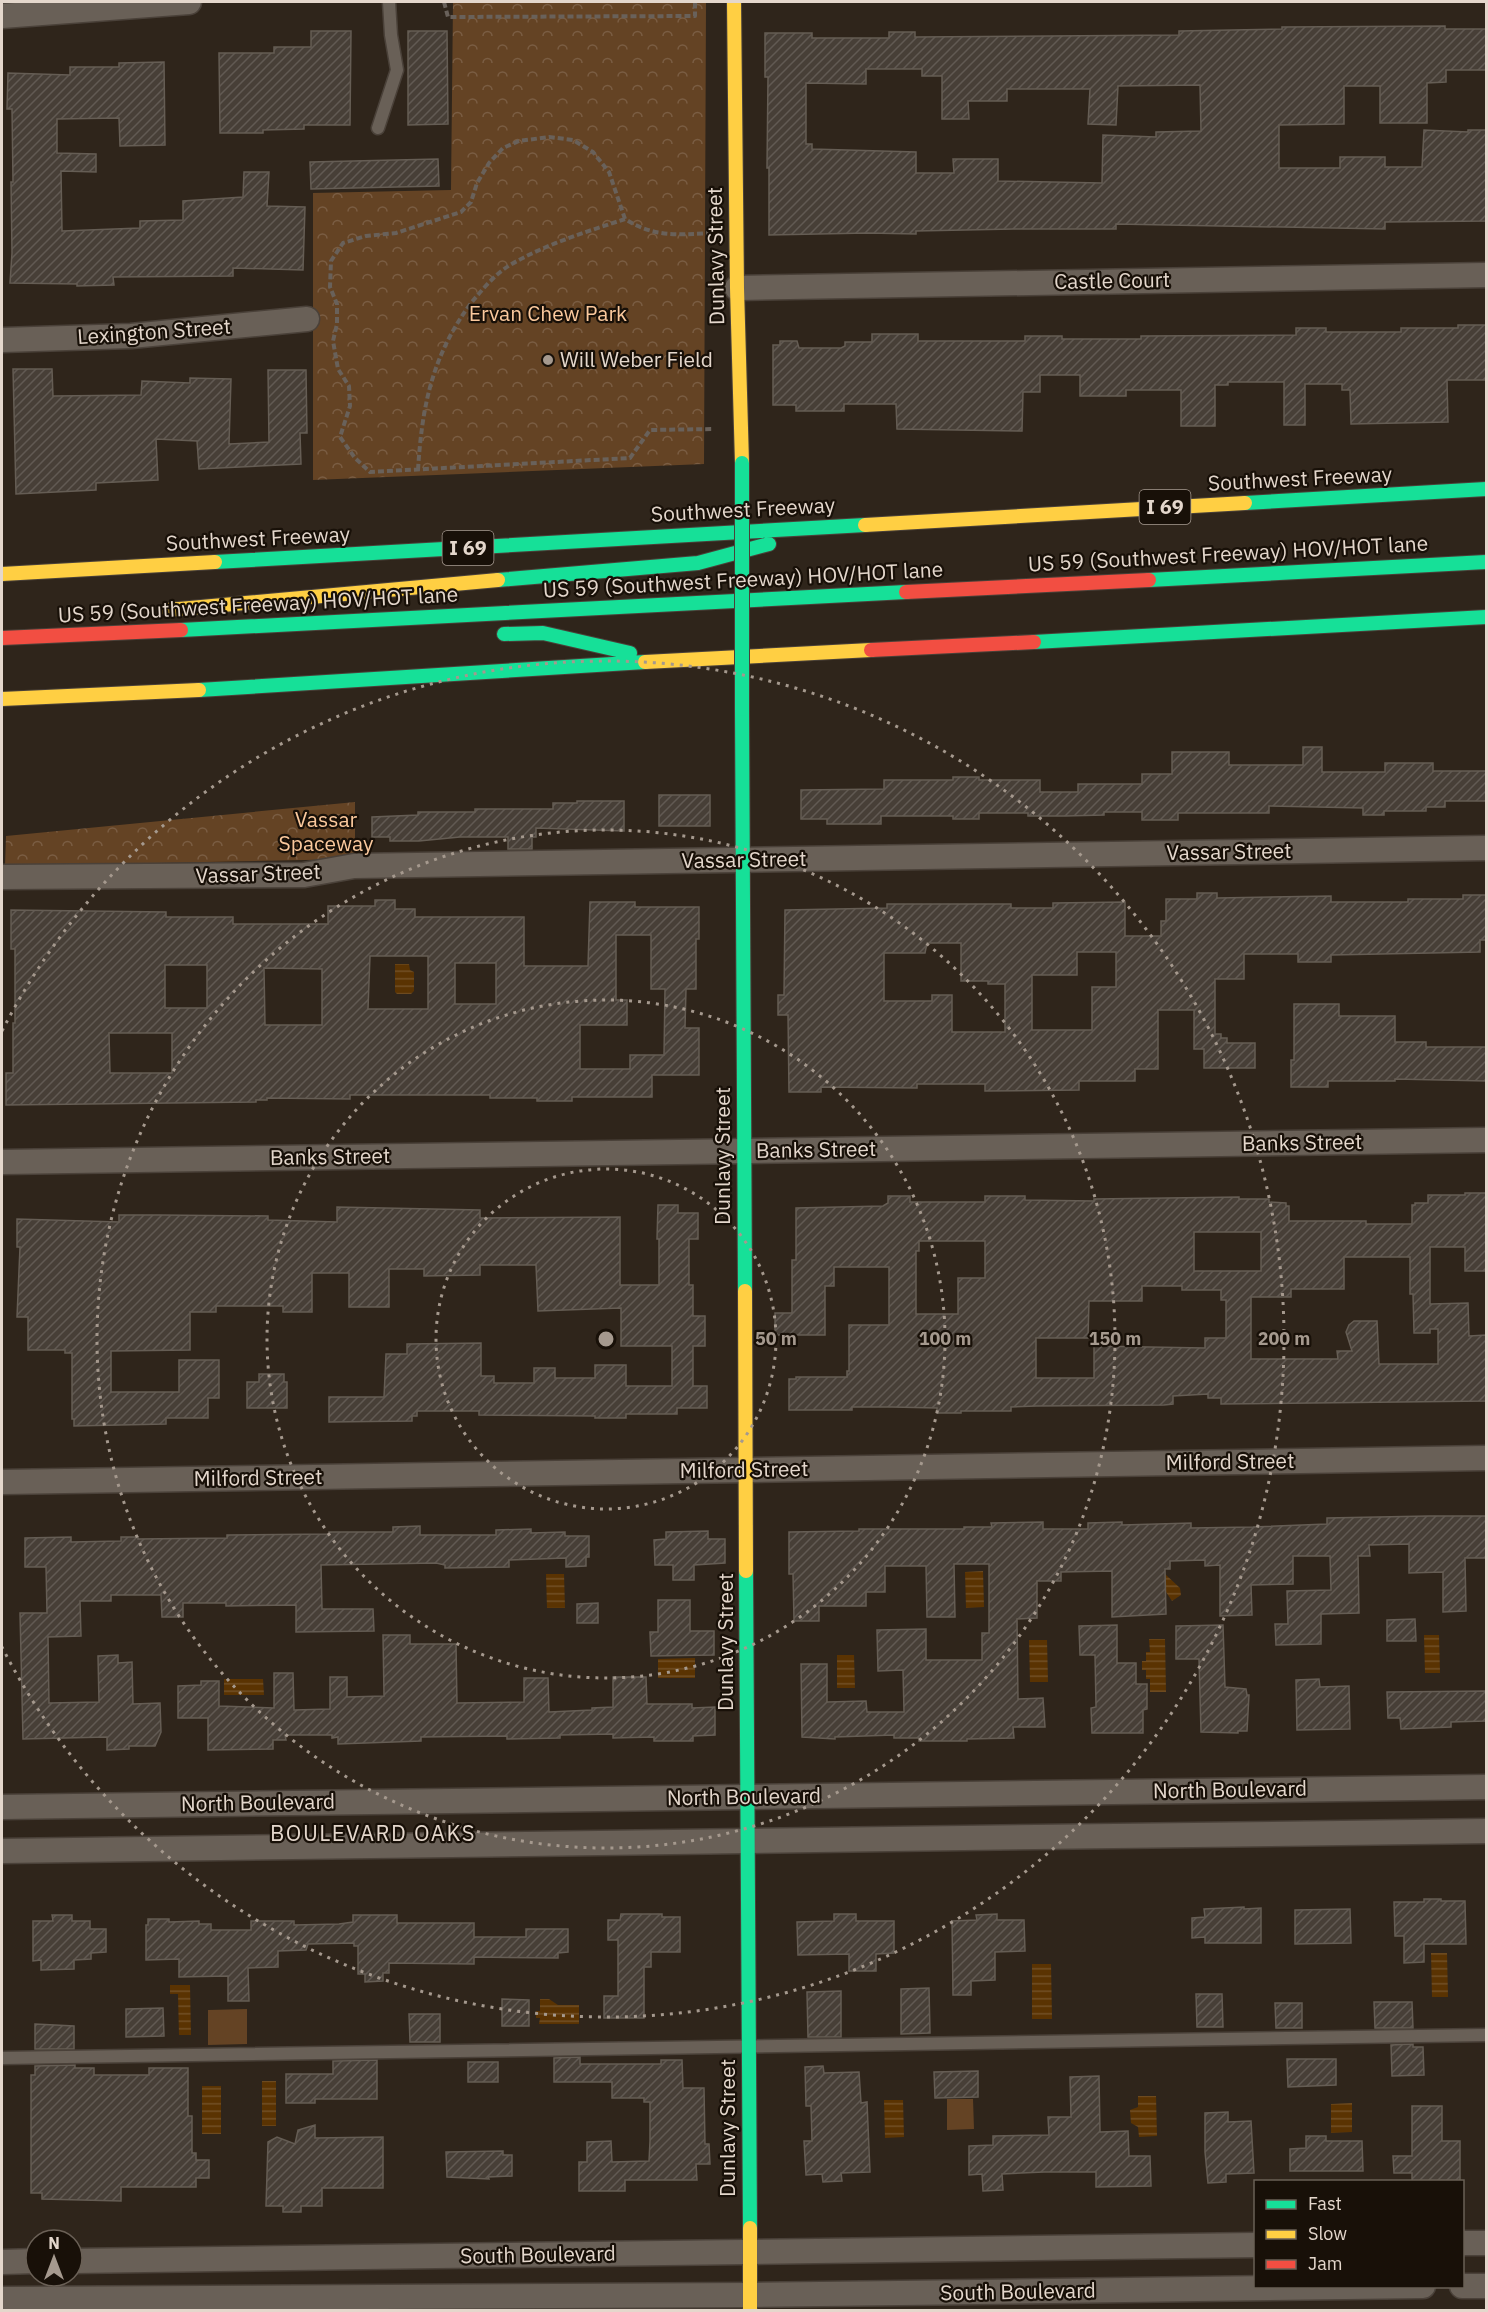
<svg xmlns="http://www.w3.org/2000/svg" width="1488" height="2312" font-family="'IBM Plex Sans',sans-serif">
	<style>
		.green { fill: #644324 }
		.forest { fill: url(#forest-crowns) }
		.water { fill: url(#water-rules) }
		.building { fill: url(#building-hatch); stroke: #655d54; stroke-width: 1.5; fill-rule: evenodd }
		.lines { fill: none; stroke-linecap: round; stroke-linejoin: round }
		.lane-casing { stroke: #4a4139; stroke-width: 15 }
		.street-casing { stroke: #4a4139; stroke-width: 27 }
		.fast-casing { stroke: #4a4139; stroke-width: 16 }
		.slow-casing { stroke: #4a4139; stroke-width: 16 }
		.jam-casing { stroke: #4a4139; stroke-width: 16 }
		.path { stroke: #69615a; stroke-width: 4; stroke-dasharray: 6 3; stroke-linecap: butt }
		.lane { stroke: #696057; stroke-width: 12 }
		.street { stroke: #696057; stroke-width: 24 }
		.fast { stroke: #16e098; stroke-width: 14 }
		.slow { stroke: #ffcf43; stroke-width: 14 }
		.jam { stroke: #f24e42; stroke-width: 14 }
		.fast-bridge-casing { stroke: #4a4139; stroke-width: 16; stroke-linecap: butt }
		.fast-bridge { stroke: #16e098; stroke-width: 14 }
		.ring { fill: none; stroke: #a5998e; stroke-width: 3; stroke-dasharray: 3 6 }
		.poi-dot { fill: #a5998e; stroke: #181008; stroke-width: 2 }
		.labels { text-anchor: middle; stroke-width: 4.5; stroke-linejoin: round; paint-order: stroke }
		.shield { fill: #181008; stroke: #a79b91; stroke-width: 1.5 }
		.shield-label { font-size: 20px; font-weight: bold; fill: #e4d7cc }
		.street-label { font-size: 21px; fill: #e4d7cc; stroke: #181008 }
		.park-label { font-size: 21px; fill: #fbc99d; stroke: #181008 }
		.poi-label { font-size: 21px; fill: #e4d7cc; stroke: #181008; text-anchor: start }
		.neighbourhood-label { font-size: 22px; letter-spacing: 1.5px; fill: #e4d7cc; stroke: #181008 }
		.centre { fill: #a5998e; stroke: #181008; stroke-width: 3 }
		.ring-label { font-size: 18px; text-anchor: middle; font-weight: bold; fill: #a5998e; stroke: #181008; stroke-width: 4.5; stroke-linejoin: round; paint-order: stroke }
	</style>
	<defs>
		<pattern id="forest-crowns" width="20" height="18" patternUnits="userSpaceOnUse" patternTransform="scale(1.5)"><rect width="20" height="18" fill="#644324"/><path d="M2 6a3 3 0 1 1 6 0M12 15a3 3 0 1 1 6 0" fill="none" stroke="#7a5d43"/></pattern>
		<pattern id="water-rules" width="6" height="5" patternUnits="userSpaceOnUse" patternTransform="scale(1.5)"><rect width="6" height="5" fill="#5a3302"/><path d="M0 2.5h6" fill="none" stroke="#725026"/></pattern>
		<pattern id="building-hatch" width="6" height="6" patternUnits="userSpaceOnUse" patternTransform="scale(1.5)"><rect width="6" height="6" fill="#473f37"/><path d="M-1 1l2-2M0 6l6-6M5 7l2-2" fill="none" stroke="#615a53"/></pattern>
	</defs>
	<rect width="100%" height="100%" fill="#2f251b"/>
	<!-- green -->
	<path class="green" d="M247,2009V2044L208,2045V2010Z
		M947,2099H973L974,2129L947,2130Z"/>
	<!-- forest -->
	<path class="forest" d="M453,2H706L704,464L313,480V193L451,190Z
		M355,802V859L5,866L6,836Z"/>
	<!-- water -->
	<path class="water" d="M395,964H409L410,970L414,972V991L411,994H397L395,992Z
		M983,1571L984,1607L966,1608L965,1572Z
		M546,1574H564L565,1608H547Z
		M1165,1574L1180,1588L1181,1595L1172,1601L1166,1592L1159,1590Z
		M1424,1635H1439L1440,1673H1425Z
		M1149,1639H1165L1166,1692H1150V1679H1146V1670H1142V1661H1146V1652H1150Z
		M1029,1640H1047L1048,1682H1030Z
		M837,1655H854L855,1688H837Z
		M695,1658V1678H658V1659Z
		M224,1679H263L264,1695H224Z
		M1431,1953H1447L1448,1997H1432Z
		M1032,1964H1051L1052,2019H1032Z
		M170,1985H190L191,2035H179L178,1994H170Z
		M540,1999H549L558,2005H579V2024H539L540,2018H536V2011H540Z
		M262,2081H276V2126H262Z
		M202,2086H221V2134H202Z
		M1138,2096H1156L1157,2136L1139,2137L1138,2127L1131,2123L1130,2110L1138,2107Z
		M884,2100H903L904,2137L885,2138Z
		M1352,2103V2132L1331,2133V2104Z"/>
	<!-- building -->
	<path class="building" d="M1445,26V29H1486V70H1446V82L1427,83V123H1380V86H1344V124L1279,125V168H1340V157H1385V167H1422L1424,130L1468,132V130H1486V221L1385,222V229L1116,224V229H1014L916,231V234L868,233L769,235V168H767L768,77H765V33H812V38H889V32H915V37L1179,35V31L1282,29V27ZM866,69H922V76H942V119H969L968,101H1007V89H1090L1088,124L1116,125L1118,86L1200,85L1201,131L1156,132V137L1103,135L1102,183L998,181V159H953L954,173H916V152L812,149V144H806V83L866,84Z
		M311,31H351L350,125H304V129L263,130V133H220L219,53H274V47H311Z
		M408,31H447L448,124L408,125Z
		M164,62L165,145L120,146L119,118L57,119V153L96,154V172L61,171L62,231L140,228V221L183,220V201L243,197L244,172H269L267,206L305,207L303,270L233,268V276L113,277L114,285L77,286V284L10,283L12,253L11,182H13L12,109H7L8,73L70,75V67H119V63Z
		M438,159L439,186L311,189L310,162Z
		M1458,325H1486V380H1447L1448,422L1351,424L1350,390H1342V384H1305V425H1284V382H1228V385H1215V426H1181V390H1126V396H1080V375H1040V392H1023L1022,431L897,429L896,404H844V411H796V405H773V345H780V341H797L799,348H841L845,346V342H872V334H918V341H1025V336H1062V339H1141V336L1296,335V328H1326V332H1401V328H1458Z
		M13,369H52L53,396L141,395L142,381L190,383V378L231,379L229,444L269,442L268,370H306L307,433H300L301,464L199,469L197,441L156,439L158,480L96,483V490L16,494Z
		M1303,747H1322V772H1385V763H1433V771H1486V801H1445V807H1426V811H1384V815H1363V808L1269,806V813H1178V820H1142V812H1104V815L1065,816H1028V813H979V819H953V816H881V824H827V819H801V790L884,789V780H953V777H979V780H1040V792H1078V784H1142V774H1172V752H1229V765H1303Z
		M659,795H710V826H659Z
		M577,801H624V831L536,828V837H532V849H508V837H460L419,841H390V837H372V817L418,815V812H475V809H553V803H577Z
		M1197,893H1217V898L1331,896V902H1408V899H1463V895H1486V940H1480V952L1331,955V962H1298V954H1244V979H1215V1034H1221V1038H1227V1043H1255V1068H1204V1049H1194V1010H1158V1069H1135V1081H1079V1090L985,1091V1084H917V1088L821,1087V1092H789L788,1015H778V995H784L785,910L887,908V904H1011V908H1053V903L1125,902V936H1161V921H1166V899H1197ZM927,943H961V981H988V984H1005V1032H952V995H932V1001H884V953H925ZM1077,952H1116V987H1092V1030H1032V975H1077Z
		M375,900H395V909H415V917H524V966H588L590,902H635V907H699V939H696V989H686L685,1028H699V1075H652V1097H572V1101H537V1098H490V1095H350V1099L267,1098V1100H256V1102L6,1105V1073H13V1023H15V949H11V910L166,912V917H233V924H328V906H375ZM616,935H651V989H665L664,1055H630V1069H580V1025H627V1000H616ZM370,956H428V1009H368ZM455,963H496V1004H455ZM165,965H207V1008H165ZM264,968L322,969V1025H265ZM109,1033H172V1073H110Z
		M1294,1004H1339V1016H1395V1042H1426V1047H1486V1081L1395,1079V1081H1328V1087H1291V1060H1294Z
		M1465,1193H1486V1271H1465V1247H1430V1304L1468,1303L1469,1336L1486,1335V1401L1221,1404V1398H1208V1394L1173,1396V1404L1164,1405L1036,1406L1011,1407V1411H961V1413H937V1408L892,1407H852V1410H789V1379H796V1377H847V1371H849V1325H889V1267H834V1286H825V1335H775V1313H792V1260H796V1208L883,1206L888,1203V1196H910V1202H985V1196H1025V1200L1094,1201V1199L1239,1197V1199H1269V1202L1286,1203V1206H1289V1221H1366V1224H1412V1205H1415V1203H1428V1195H1465ZM1194,1232H1261V1271H1194ZM919,1241H985V1278H958V1314H916V1251H919ZM1344,1257H1410V1294H1413L1414,1333H1430V1329H1438V1364H1379L1377,1321H1354L1349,1325L1346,1332L1352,1351H1337L1338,1359H1251V1297H1291V1289H1344ZM1142,1286H1182V1290H1221V1300H1226V1338H1205V1348L1094,1346V1378H1036V1338H1088L1089,1301H1142Z
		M658,1205H678V1213H698V1239H689V1285H693V1316H705V1346H693V1386H707V1408H677V1414H626V1418H595V1416L479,1415V1411H417V1416H412V1421L329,1422V1397H384L386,1354H407V1344L481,1343V1376H494V1383H534V1368H555V1378H595V1365H626V1386H672V1346H621V1308L538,1311L536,1265H480V1275L424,1276V1269H389V1307H349V1273H312V1312H283V1306H216V1312H190V1350L111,1351V1392H179V1360H219V1398H208V1418H166V1424L74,1426V1419H72V1353H65V1350H28V1317H17L20,1247H17V1219L119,1222V1215H160L268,1216V1220L337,1222V1207L480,1210V1218L620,1217V1285H659V1239H657Z
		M259,1374H284V1382H287V1408H247V1382H259Z
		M1429,1516H1486V1558H1465L1466,1611L1443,1612V1572L1409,1573V1544L1369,1545L1370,1556H1358L1359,1613L1321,1614V1644L1276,1645L1275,1624H1288L1287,1591L1331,1590L1330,1556H1293V1584L1251,1585L1252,1615L1220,1616V1565L1205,1566V1560L1170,1561V1569H1165L1166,1614L1112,1617V1571L1061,1572V1581H1037V1618L1017,1619L1018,1699L1043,1698L1045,1727H1013L1014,1738L967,1739V1741H919V1738H894V1735L835,1737V1739L802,1737L801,1664H827V1702L866,1701L867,1712H904L903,1670L878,1671L877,1630L926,1629V1660H982V1633H989V1564H954L955,1617H927L926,1566H885V1592H866V1606H819V1621H794L793,1574H789V1532L859,1531V1529H964V1527H992L991,1523L1043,1522V1529H1088V1523L1122,1522V1525L1191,1523V1528L1253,1527L1327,1524V1518Z
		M420,1526V1535H496V1530L531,1529V1533L565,1532V1536H589V1557H586V1566L566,1567V1558L509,1560V1567L445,1568V1565L436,1563L321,1565L322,1609H373L374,1631L296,1632V1605L226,1606V1603H183V1617H162L161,1595H111V1601H80L81,1636L48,1637L49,1703L99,1702L98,1656L118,1655V1663L132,1662L133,1704L160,1703L161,1732L155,1746H129V1749L107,1750V1737L23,1739L20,1613H47L46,1567H25V1538L71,1537V1542L121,1541V1537H138V1539L227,1538V1535L329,1534V1532H393V1527Z
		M708,1531V1539H725V1563L694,1565V1580H673V1565H655L654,1540L666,1539V1532Z
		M658,1600H690V1631H714V1655L651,1656L650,1632H658Z
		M598,1603V1623H577V1604Z
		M1415,1619L1416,1641H1387V1620Z
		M1117,1625V1663H1136V1684H1147V1709L1143,1710V1733H1092L1091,1708L1096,1707L1095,1655H1080L1079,1626Z
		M1223,1625L1225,1687L1246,1689L1247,1695H1249L1247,1731H1238V1733L1201,1732L1199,1659H1176V1626Z
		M383,1635H410V1644H456L457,1703L524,1702V1678H548L549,1712L592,1710V1708L613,1707V1677H646L647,1704H692V1708L715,1707V1735L693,1736V1741H654V1737L613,1738V1734L560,1735V1738L507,1739V1736L421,1737V1741L338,1744V1737L332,1738V1735H285L286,1740H273V1749L208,1750V1718H178V1686L201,1685V1681H219V1706L274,1708V1673H293L294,1710L330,1709V1677H347V1697L384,1696Z
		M1319,1679L1320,1687L1349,1686L1350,1729L1297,1730L1296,1680Z
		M1486,1691V1721L1451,1722V1727L1401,1729L1400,1718H1388L1387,1692Z
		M1424,1899H1441V1901H1465L1466,1944H1424V1962L1404,1963V1936H1395L1394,1902H1424Z
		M1244,1907V1909L1261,1908V1943H1205V1937L1192,1938V1918L1205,1917L1204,1909Z
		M1350,1909L1351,1943L1295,1944V1910Z
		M621,1914H662V1917H680V1952H651V1967H644V2018H604V1996H618V1940H608V1920H620Z
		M834,1914H856V1921H894V1953L876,1954V1971H849V1954L798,1955L797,1922L834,1921Z
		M997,1914V1920H1024L1025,1951L995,1952V1980L971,1981V1995H953L952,1921L977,1920L976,1915Z
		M52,1915H72V1921H90V1929H106V1952L91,1953V1959L74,1960V1969L41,1970V1960L33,1961V1921H53Z
		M353,1915H397V1923H474V1937H526V1929H568V1952L558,1953V1958L474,1957V1964L389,1963V1973H383V1981L365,1982V1974H358V1946H354V1943L308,1944L306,1950L278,1951V1967L248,1968L249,2001H228V1976L179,1977V1959L146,1960V1925H148V1919H169V1922L199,1921V1924H211V1930H251V1921H294V1925L339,1924L353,1922Z
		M929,1988L930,2033L901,2034V1989Z
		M841,1991V2037H808L807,1992Z
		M1196,1994H1222L1223,2027H1197Z
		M502,1999L529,2000V2026H502Z
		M1374,2002H1412L1413,2028H1375Z
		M1275,2003H1302V2028H1276Z
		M163,2008L164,2036L126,2037V2009Z
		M409,2014H440V2042H410Z
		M35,2024L74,2026V2049H35Z
		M1413,2044V2047H1423L1424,2075L1392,2076L1391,2045Z
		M580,2057V2064H661V2060H682L683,2088H704L705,2144H709L710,2164H696L697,2180H625V2191H579V2162H587V2142L611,2141L612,2162L649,2161L650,2141V2102H644V2098H612V2082H554V2058Z
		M1287,2059H1336V2085L1288,2087Z
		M377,2060V2099H315V2103H286V2074H333V2061Z
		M468,2062H498V2082H468Z
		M75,2065V2068H94V2075H149V2068H188V2116H192V2153H196V2160H209V2178H196V2187H121V2201L42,2199V2193H31V2075H35V2066Z
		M823,2066L824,2073L859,2072L861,2103L867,2102L870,2172L841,2173L842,2181L823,2182L822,2174L806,2175L804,2141H812L811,2106H806L805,2067Z
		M978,2071V2097L935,2098L934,2072Z
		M1099,2076L1100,2132L1128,2131L1129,2156H1150L1151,2186L1096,2187V2172H1044L1002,2174L1003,2190L983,2191L982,2174L969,2175V2146L993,2145V2136L1049,2135L1048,2117H1071L1070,2077Z
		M1412,2106H1442V2141H1460V2181H1412V2173H1394L1393,2156H1412Z
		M1228,2112V2122L1251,2121L1254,2173L1226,2174V2182L1208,2183L1205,2152V2113Z
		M315,2125V2138L383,2137V2188H322V2206H301V2212H283V2206H266L268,2142L277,2137L295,2144L298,2130Z
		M1306,2136H1326V2141H1362L1363,2171H1290V2149L1306,2148Z
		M503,2151V2155H512V2176L488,2177L489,2179L447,2177L446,2152Z"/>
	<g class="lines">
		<!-- lane casing -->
		<g class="lane-casing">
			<path id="lane" d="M378,128L397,70L391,35L389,2
				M2,2058L1486,2035"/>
		</g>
		<!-- street casing -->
		<g class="street-casing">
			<path id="street" d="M2,16L189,2
				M737,288L1486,275
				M2,340L131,336L307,319
				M2,877L304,875L354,866L1486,848
				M2,1162L1486,1140
				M2,1482L1486,1458
				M2,1807L1486,1787
				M2,1851L1486,1831
				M1462,2243H1486
				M72,2261L1256,2245
				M2,2262L36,2261
				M1462,2286H1486
				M2,2299L750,2295L1423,2286"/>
		</g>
		<!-- fast casing -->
		<g class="fast-casing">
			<path id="fast" d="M1245,503L1486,489
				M215,562L865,525
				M498,580L698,563L769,544
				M1149,580L1486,562
				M181,630L906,592
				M504,634L543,633L630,653
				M1034,642L1486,617
				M199,690L645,662
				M742,709L745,1291
				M746,1571L750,2228"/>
		</g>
		<!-- slow casing -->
		<g class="slow-casing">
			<path id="slow" d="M734,2L737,288L742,463
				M865,525L1245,503
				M2,574L215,562
				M168,610L498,580
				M645,662L871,650
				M2,699L199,690
				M745,1291L746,1571
				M750,2228V2310"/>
		</g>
		<!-- jam casing -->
		<g class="jam-casing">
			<path id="jam" d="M906,592L1149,580
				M2,638L181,630
				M871,650L1034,642"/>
		</g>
		<!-- path -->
		<path class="path" d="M444,2L448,17L695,16V2
			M625,219L609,172L593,152L573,140L549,137L519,141L503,148L489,163L477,183L471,202L461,212L396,233L366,236L343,243L331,261L330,287L337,304V324L333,341L338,369L349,386L350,406L340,437L355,458L370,472L630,458L650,430L714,429
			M418,470C422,406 432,356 471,303C482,290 495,274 510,265C546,244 586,232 625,219C653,237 677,235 710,233"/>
		<!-- lane -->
		<use href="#lane" class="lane"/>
		<!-- street -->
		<use href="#street" class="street"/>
		<!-- fast -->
		<use href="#fast" class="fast"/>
		<!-- slow -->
		<use href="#slow" class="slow"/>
		<!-- jam -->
		<use href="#jam" class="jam"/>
		<!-- fast-bridge casing -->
		<g class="fast-bridge-casing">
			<path id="fast-bridge" d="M742,463V709"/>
		</g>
		<!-- fast-bridge -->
		<use href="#fast-bridge" class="fast-bridge"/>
	</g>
	<!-- distance rings -->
	<g class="ring">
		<circle cx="606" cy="1339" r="170"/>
		<circle cx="606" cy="1339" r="339"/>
		<circle cx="606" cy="1339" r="509"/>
		<path d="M2 1031A678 678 0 1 1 2 1647"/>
	</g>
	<!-- markers -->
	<circle class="poi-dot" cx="548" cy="360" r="6"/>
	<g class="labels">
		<!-- shield labels -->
		<g class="shield">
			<rect x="1139.5" y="490" width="51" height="34" rx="4.5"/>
			<rect x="442.5" y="531" width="51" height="34" rx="4.5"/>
		</g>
		<g class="shield-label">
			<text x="1165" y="514">I 69</text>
			<text x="468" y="555">I 69</text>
		</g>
		<!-- street labels -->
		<g class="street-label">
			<text transform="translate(716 256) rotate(-91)" y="7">Dunlavy Street</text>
			<text transform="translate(1112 281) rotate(-1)" y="7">Castle Court</text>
			<text transform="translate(154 332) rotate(-4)" y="7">Lexington Street</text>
			<text transform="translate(1300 479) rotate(-3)" y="7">Southwest Freeway</text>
			<text transform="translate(743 510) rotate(-3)" y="7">Southwest Freeway</text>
			<text transform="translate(258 539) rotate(-3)" y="7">Southwest Freeway</text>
			<text transform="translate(1228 554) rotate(-3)" y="7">US 59 (Southwest Freeway) HOV/HOT lane</text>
			<text transform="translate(743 580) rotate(-3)" y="7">US 59 (Southwest Freeway) HOV/HOT lane</text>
			<text transform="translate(258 605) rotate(-3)" y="7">US 59 (Southwest Freeway) HOV/HOT lane</text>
			<text transform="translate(1229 852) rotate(-1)" y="7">Vassar Street</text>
			<text transform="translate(744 860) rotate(-1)" y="7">Vassar Street</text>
			<text transform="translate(258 874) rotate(-2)" y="7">Vassar Street</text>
			<text transform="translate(1302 1143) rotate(-1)" y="7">Banks Street</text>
			<text transform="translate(816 1150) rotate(-1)" y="7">Banks Street</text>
			<text transform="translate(723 1156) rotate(-90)" y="7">Dunlavy Street</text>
			<text transform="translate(330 1157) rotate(-1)" y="7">Banks Street</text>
			<text transform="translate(1230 1462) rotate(-1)" y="7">Milford Street</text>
			<text transform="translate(744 1470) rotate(-1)" y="7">Milford Street</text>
			<text transform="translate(258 1478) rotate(-1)" y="7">Milford Street</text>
			<text transform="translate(726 1642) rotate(-90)" y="7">Dunlavy Street</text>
			<text transform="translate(1230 1790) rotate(-1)" y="7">North Boulevard</text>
			<text transform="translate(744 1797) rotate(-1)" y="7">North Boulevard</text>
			<text transform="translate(258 1803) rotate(-1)" y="7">North Boulevard</text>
			<text transform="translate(728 2128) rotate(-90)" y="7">Dunlavy Street</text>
			<text transform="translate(538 2255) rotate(-1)" y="7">South Boulevard</text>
			<text transform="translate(1018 2292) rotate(-1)" y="7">South Boulevard</text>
		</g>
		<!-- park labels -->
		<g class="park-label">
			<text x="548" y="321">Ervan Chew Park</text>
			<text x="326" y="827">Vassar<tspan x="326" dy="24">Spaceway</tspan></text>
		</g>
		<!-- poi labels -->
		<g class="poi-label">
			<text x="560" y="367">Will Weber Field</text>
		</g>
		<!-- neighbourhood labels -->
		<g class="neighbourhood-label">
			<text x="373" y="1841">BOULEVARD OAKS</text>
		</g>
	</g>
	<circle cx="606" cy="1339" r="9" class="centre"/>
	<g class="ring-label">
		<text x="776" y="1345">50 m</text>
		<text x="945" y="1345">100 m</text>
		<text x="1115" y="1345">150 m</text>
		<text x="1284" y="1345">200 m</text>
	</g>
	<!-- border -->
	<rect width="1488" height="2312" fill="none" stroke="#e4d7cc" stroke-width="6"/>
	<!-- legend -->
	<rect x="1254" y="2180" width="210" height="108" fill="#181008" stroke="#6a6056" stroke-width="1.5"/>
	<rect x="1266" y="2200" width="30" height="9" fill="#16e098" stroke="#6a6056" stroke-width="1.5"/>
	<text x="1308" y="2210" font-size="18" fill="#e4d7cc">Fast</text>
	<rect x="1266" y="2230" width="30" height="9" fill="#ffcf43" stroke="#6a6056" stroke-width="1.5"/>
	<text x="1308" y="2240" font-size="18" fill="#e4d7cc">Slow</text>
	<rect x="1266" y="2260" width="30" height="9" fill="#f24e42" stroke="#6a6056" stroke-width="1.5"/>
	<text x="1308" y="2270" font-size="18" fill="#e4d7cc">Jam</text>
	<!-- north arrow -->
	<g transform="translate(54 2258)"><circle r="28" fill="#181008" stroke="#6a6056" stroke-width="1.5"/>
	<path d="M0-4.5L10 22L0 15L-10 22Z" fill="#a5998e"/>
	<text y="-9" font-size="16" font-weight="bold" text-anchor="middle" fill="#e4d7cc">N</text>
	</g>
</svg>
